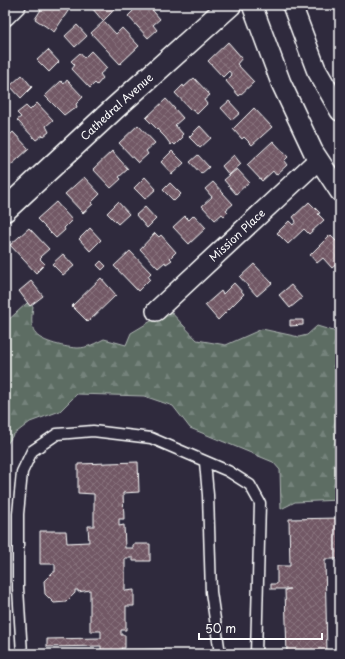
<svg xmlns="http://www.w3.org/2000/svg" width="345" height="659" font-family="'Playpen Sans',sans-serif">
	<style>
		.forest { fill: url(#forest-firs); stroke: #aeb6b2 }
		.building { fill: url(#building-cross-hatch); stroke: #fff }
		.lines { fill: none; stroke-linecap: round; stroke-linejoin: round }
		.lane-casing { stroke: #fff; stroke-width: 13 }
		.street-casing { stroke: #fff; stroke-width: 22 }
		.secondary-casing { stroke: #fff; stroke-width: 25 }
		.lane { stroke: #2f2a3d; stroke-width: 10 }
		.street { stroke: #2f2a3d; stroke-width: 19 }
		.secondary { stroke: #2f2a3d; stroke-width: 22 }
		.labels { text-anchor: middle; stroke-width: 3; stroke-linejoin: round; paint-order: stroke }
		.street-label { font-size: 11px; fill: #fff; stroke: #2f2a3d }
	</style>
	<defs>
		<pattern id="forest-firs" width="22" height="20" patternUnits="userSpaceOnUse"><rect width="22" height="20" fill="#5d6d64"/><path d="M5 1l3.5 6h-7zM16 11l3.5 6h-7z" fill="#75837b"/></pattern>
		<pattern id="building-cross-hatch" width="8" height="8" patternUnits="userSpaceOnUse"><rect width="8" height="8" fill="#725965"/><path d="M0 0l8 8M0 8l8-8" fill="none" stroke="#87727c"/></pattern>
	</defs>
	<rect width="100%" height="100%" fill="#2f2a3d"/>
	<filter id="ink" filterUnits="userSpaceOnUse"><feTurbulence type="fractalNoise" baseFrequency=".025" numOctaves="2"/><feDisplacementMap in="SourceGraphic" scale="8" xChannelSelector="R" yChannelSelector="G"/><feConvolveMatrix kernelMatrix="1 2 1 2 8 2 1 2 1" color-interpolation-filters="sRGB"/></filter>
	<g filter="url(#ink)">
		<!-- forest -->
		<path class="forest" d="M27,303L33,306C32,316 30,324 35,333C40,342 68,348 78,348C87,348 96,343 104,339L126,345L131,333L168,311H170L197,340L226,345L262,329L299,337L307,335L317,326L340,333V500L295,502L281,509L280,470L273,462L190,428L173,406L144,396L77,394L60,411L30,422L13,435L5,447V323Z"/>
		<!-- building -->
		<path class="building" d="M44,5H72L54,32L35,19Z
			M96,5H109L114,10L103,21L92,8Z
			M139,5H148L160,19L153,25L157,30L148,38L128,16Z
			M104,21L116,34L122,28L139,46L120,64L91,33Z
			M77,25L87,36L75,47L65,36Z
			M228,42L242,58L237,64L254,82L239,96L226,81L232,75L229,71L223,77L208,61Z
			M48,50L59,62L49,72L37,60Z
			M91,51L107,68L100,74L103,78L97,85L95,83L90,88L72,69L75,65L71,61L80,53L84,58Z
			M22,75L32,87L21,98L10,86Z
			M194,78L210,95L204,100L207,104L197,114L193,109L191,110L175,93L183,85L184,87Z
			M67,80L83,97L76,104L77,107L73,110L72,109L64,115L45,96L61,81L64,84Z
			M166,99L183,118L175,125L183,134L181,136L183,137L175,145L173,143L171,145L165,137L146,118Z
			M229,101L240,113L232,120L221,108Z
			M37,103L53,120L46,126L49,132L44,136L43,135L36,140L17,120L21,117L17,113L26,106L30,110Z
			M254,108L272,127L252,145L244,137L242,139L233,129Z
			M138,125L155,143L146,151L148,154L138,163L119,143Z
			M200,126L211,138L200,148L189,137Z
			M5,132L9,136L13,132L29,149L10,166L5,161Z
			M273,141L288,157L284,161L287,165L276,175L273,171L262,181L247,165Z
			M112,151L128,169L119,177L121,179L111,188L93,169Z
			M172,151L184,163L172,174L161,162Z
			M198,155L209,167L201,174L190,162Z
			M234,155L241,164L229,175L222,166Z
			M237,169L249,182L236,194L224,180Z
			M84,177L100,194L91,203L93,204L83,213L65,194Z
			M145,177L156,189L145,199L134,188Z
			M213,182L233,204L226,210L228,212L224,216L222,214L215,220L202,206L212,197L205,189Z
			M170,183L181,194L174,201L163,190Z
			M56,202L72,220L64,228L65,230L56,238L37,219Z
			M118,202L129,214L118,224L107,213Z
			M309,202L320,213L318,214L324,220L309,234L304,229L288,244L277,233L289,221L293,225L296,221L293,217Z
			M145,207L156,219L147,228L136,215Z
			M194,215L206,228L189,244L173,227L185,216L189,220Z
			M29,228L49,249L41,256L42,257L40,259L45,264L36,273L10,245Z
			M90,228L101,240L90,251L79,239Z
			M155,233L159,237L161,235L176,252L170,258L172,260L166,264L165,262L158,268L140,249Z
			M330,235L336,241L338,239L340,241V261L332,268L323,258L317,263L310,255Z
			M130,251L151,273L148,276L150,279L138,291L114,266Z
			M63,254L74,266L63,275L52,264Z
			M101,261L106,266L102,270L97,265Z
			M254,264L272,283L257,296L240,277Z
			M101,278L116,295L88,322L72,306Z
			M31,281L43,296L30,306L19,291Z
			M234,283L244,294L218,320L205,305L221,291L223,294Z
			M291,285L302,298L290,308L279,295Z
			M290,320H303V325L290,326Z
			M138,462L139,492L123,493L124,519H119V526L124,525L125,548H133V544H150V561H133V558H125V591L134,590V606H126V630H121V635H125V648H121L122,650L164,649V654H78V651H101V646L47,647V639L101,638V631H90V590L78,592V590H75V593L66,602L54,603L45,594L44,581L53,572H55V564H40V531H66L67,543L89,542L88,526H94V494L78,493V464Z
			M340,518V559H325L327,654H287L285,590L290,589H271V584H277V566H290L289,519Z"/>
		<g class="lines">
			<!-- lane casing -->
			<g class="lane-casing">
				<path id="lane" d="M205,462L208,495L211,592L220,654
					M22,654L18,588V514L22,472L32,451L57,434L93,431L151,438L228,471L250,485L260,503L256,654"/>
			</g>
			<!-- street casing -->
			<g class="street-casing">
				<g id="street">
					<path d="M252,5L281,83L313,151L340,192"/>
					<path d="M292,5L316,69L340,111"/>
					<path d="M5,16L16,5"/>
					<path id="s1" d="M156,311L318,160"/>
				</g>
			</g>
			<!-- secondary casing -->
			<g class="secondary-casing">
				<g id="secondary">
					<path id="s2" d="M5,210L115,108L230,5"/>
				</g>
			</g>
			<!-- lane -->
			<use href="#lane" class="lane"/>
			<!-- street -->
			<use href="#street" class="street"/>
			<!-- secondary -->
			<use href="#secondary" class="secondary"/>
		</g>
	</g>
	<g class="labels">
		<!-- street labels -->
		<g class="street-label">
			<text dy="4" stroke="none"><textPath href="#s2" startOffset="152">Cathedral Avenue</textPath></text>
			<text dy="4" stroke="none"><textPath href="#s1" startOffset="111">Mission Place</textPath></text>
		</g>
	</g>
	<!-- margin -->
	<rect width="345" height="659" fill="none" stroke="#2f2a3d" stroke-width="20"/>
	<rect x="10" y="10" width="325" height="639" fill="none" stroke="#fff" stroke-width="1.5" filter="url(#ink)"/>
	<!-- scale -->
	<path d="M199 633v6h123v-6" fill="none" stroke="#ffffff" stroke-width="2"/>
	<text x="205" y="633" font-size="12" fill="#ffffff" stroke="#2f2a3d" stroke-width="3" paint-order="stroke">50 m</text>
</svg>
